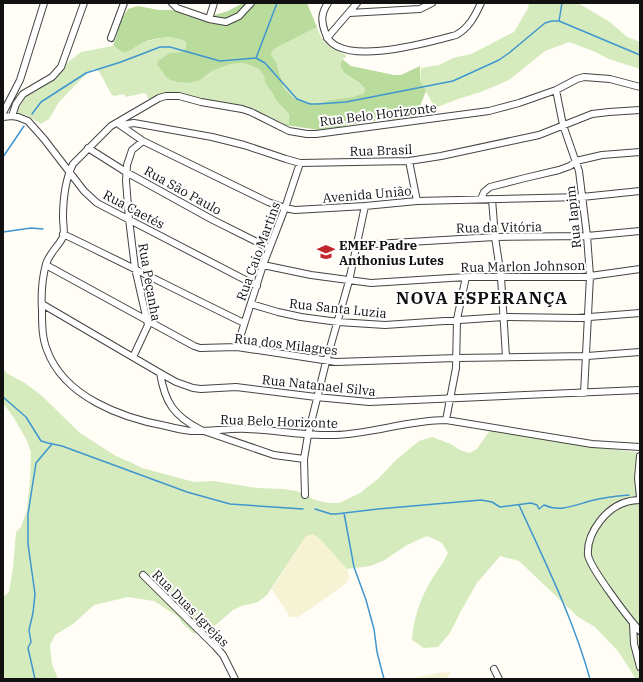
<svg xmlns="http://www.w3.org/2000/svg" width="643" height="682" font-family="'IBM Plex Serif',serif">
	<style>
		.farmland { fill: #f6f3d4 }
		.green { fill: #d5ebbd }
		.forest { fill: #b9dc9c }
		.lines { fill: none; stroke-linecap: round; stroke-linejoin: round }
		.stream { stroke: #3f96cf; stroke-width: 1.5 }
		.minor-casing { stroke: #444; stroke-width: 8 }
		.minor { stroke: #fff; stroke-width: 6 }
		.labels { text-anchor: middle; stroke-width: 4; stroke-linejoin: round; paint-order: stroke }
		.street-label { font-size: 13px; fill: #111; stroke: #fff }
		.poi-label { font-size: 13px; font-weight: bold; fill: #111; stroke: #fff; text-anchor: start }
		.district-label { font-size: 17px; font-weight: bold; letter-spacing: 1px; fill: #111; stroke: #fff }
	</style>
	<rect width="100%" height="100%" fill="#fffdf5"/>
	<!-- farmland -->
	<path class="farmland" d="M309,534H313L320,539L347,568L349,575V578L347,582L340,588L313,607L298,617H290L272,589L306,536Z
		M450,672L447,679H409L437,673Z"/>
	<!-- green -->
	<path class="green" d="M529,3H578L610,22L627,37L640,42V69L609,59L593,51L569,42L545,51L509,80L481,92L458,99L435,108L420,81L421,68L439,65L453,58L471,54L514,32L528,8Z
		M317,27C321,42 332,50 346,55V57L341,60L348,76L363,86L365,89L364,93L353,97L330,100L319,104H310L294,98L284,88L276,62L271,54L274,49Z
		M160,38H176L186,42V48L181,52L174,53L157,65L167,78L170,80L177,82L188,83L208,75L214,70L231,64L244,63L259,69L264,76L265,83L273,94L276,100L287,112L289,116V124L286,125L264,114L246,108L209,102L188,96L152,99H148L147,95L144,93L126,97L124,94L114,96L112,95C108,89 101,72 96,69H93L85,75L59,102L49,119L41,124L26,115L9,110L7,106L14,95L18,92L26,95L31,94L44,86L57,76L67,63L81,52L113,46L126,52L141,43Z
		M3,369L8,374L25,383L42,396L80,433L116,456L130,462L142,468L194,482L213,481L257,488L283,489L297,491L315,500L328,503H339L360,493L379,478L396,460L419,441L432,437L451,444L460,450L469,453L477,449L490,430L561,442L640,453V679H636L618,651L595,627L578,617L519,561L500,556L477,583L461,611L450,633L438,647L424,648L412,640C413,622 419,602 428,586C434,574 443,565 448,553L442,543L427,536L407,545L383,561L370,566L347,569L320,539L313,534L306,536L267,595L258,602L242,606L233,610L204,635L193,633L183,624L177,616L154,601L128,597L94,605L73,624L55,635L50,645L52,664L58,679H3V597L9,592L13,568L16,532L21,527L27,510L30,480L31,452L26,439L14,418L3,403Z"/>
	<!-- forest -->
	<path class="forest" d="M243,3H307L317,27L274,49L271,54L276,62L284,88L294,98L310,104H319L330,100L353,97L364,93L365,89C359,78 336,76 342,59L351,66L394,75H401L420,66V81L426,91L415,119L382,120L347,125L326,131L285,125L284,124H289V115L287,112L276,100L273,94L265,83L264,76L259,69L244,63L231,64L214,70L200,80L188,83L177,82L170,80L167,78L157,65L158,61L170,53L181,52L186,48V42C173,34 152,38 140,44C136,46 130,51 126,52C122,53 115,47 113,45L116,38L121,20L128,9L138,6L159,10H172L191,17L211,16L228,11Z"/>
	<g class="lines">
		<!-- stream -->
		<path class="stream" d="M559,21L562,3
			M256,58L277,3
			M32,114L41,102L86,73L121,62L160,47H170L220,61L256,58L265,63L297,99L310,104H317L346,102L453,81L499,60L509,53L545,23L552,21H559L640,55
			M3,157L24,126
			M3,232L31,228L43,229
			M3,397L26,417L41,441L48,443L62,446L187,492L230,504L303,509
			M519,505C545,562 573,618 590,679
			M315,509L331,514H336L378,509L481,500L492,502L500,507L531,503L537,505L539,509L544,505C561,513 577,504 594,500C605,497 618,496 629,495
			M344,513L354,567L366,600L374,629L377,652L384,679
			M35,679L28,648L31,642L29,630L33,613L35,594L28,544V514L36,463L52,444"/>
		<!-- minor casing -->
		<g class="minor-casing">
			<path id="minor" d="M172,3L177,8L209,19L226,22L239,16L251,3
				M328,3C321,13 321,21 325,32C335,70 430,42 456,35C469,28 475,16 481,3
				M349,13L420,9L432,3
				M209,19L214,3
				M111,38L124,3
				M327,38L357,3
				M640,87L610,79L584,77L577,79L556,90L519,103L489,111L316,134H307L289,131L251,112L242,109L201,102L179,96H166L159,98L111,126L73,164C65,180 63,201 63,218C63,224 65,232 63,237C58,247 50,252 46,264C42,279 41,295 42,310C42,324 42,338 47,350C64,397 122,418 166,426C174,428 183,430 191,431C209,432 228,428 247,429C276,430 305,436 335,435C372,434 408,420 446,420L592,444L640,447
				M556,90L563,125L579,171L587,236L590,276L584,393
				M3,113L20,80L44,3
				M12,116L16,104L23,94L52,77L61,67L84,3
				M3,117L12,116L18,117L28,121L44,139L84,191L97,203L257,286
				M117,123L143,141L268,202L285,208L295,210L365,206L417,201L582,197L640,191
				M121,125L134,123L212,137L244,145L286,159L300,163L409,161L441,156L539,135L592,114L609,112L640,110
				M88,148L126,172L213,220L269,248
				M409,161L417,201
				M481,199L484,192L490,187L525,178L559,170L570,166L576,161L602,155L640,152
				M492,199L495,237L501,277L506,357
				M63,234C124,263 184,294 244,323
				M358,245L495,237L587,236L640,231
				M46,265L194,346L200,348L237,347L336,362L457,358L587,356L640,352
				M263,265L311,275L371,283L466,277H583L640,269
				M42,304L160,373L176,382L193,388L201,389L236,387L316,397L369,402L640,390
				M251,304L278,312L301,317L338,322L385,325L504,317L577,318L640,313
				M237,347L263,265L285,208L300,163
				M133,357L148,325L135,268L129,219L126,181L127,165L132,150L143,141
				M160,373C165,403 174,416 201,430L274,455L304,459
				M446,420L456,368L457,319L466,277
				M640,456L638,478L640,497
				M305,495L304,459L308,435L326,362L349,281L365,206
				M640,500C624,500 610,508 600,521C593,530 587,542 588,555C590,568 629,619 640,631
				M143,575L215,646L223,655L235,679
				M633,623L634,644L640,667
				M494,669L499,679"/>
		</g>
		<!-- minor -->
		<use href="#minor" class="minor"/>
	</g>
	<!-- icons -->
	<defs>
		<g id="school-bare" transform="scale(1.38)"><path d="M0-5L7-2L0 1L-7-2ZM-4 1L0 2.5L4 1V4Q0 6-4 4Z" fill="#c4262e" stroke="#fff" stroke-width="2.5" paint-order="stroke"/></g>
	</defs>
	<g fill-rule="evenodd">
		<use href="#school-bare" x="326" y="252"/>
	</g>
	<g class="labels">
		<!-- street labels -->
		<g class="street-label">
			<text transform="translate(378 114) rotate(-7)" y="5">Rua Belo Horizonte</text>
			<text transform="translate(381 150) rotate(-2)" y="5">Rua Brasil</text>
			<text transform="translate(183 190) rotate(29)" y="5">Rua São Paulo</text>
			<text transform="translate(367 194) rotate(-5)" y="5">Avenida União</text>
			<text transform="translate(134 209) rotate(28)" y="5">Rua Caetés</text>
			<text transform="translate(573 217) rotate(-96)" y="5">Rua Iapim</text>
			<text transform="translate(499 227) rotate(-1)" y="5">Rua da Vitória</text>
			<text transform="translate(258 251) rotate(-70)" y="5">Rua Caio Martins</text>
			<text transform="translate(523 266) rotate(-1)" y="5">Rua Marlon Johnson</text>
			<text transform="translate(150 282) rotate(80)" y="5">Rua Peçanha</text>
			<text transform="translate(338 308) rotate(6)" y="5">Rua Santa Luzia</text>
			<text transform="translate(286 344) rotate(7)" y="5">Rua dos Milagres</text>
			<text transform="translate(319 385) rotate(6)" y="5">Rua Natanael Silva</text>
			<text transform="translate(279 421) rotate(2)" y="5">Rua Belo Horizonte</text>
			<text transform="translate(191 608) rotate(45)" y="5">Rua Duas Igrejas</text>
		</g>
		<!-- poi labels -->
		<g class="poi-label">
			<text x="339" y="250">EMEF Padre<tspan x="339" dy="15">Anthonius Lutes</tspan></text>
		</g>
		<!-- district labels -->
		<g class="district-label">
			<text x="482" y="304">NOVA ESPERANÇA</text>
		</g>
	</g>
	<!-- border -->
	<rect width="643" height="682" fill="none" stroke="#111111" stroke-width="8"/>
</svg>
